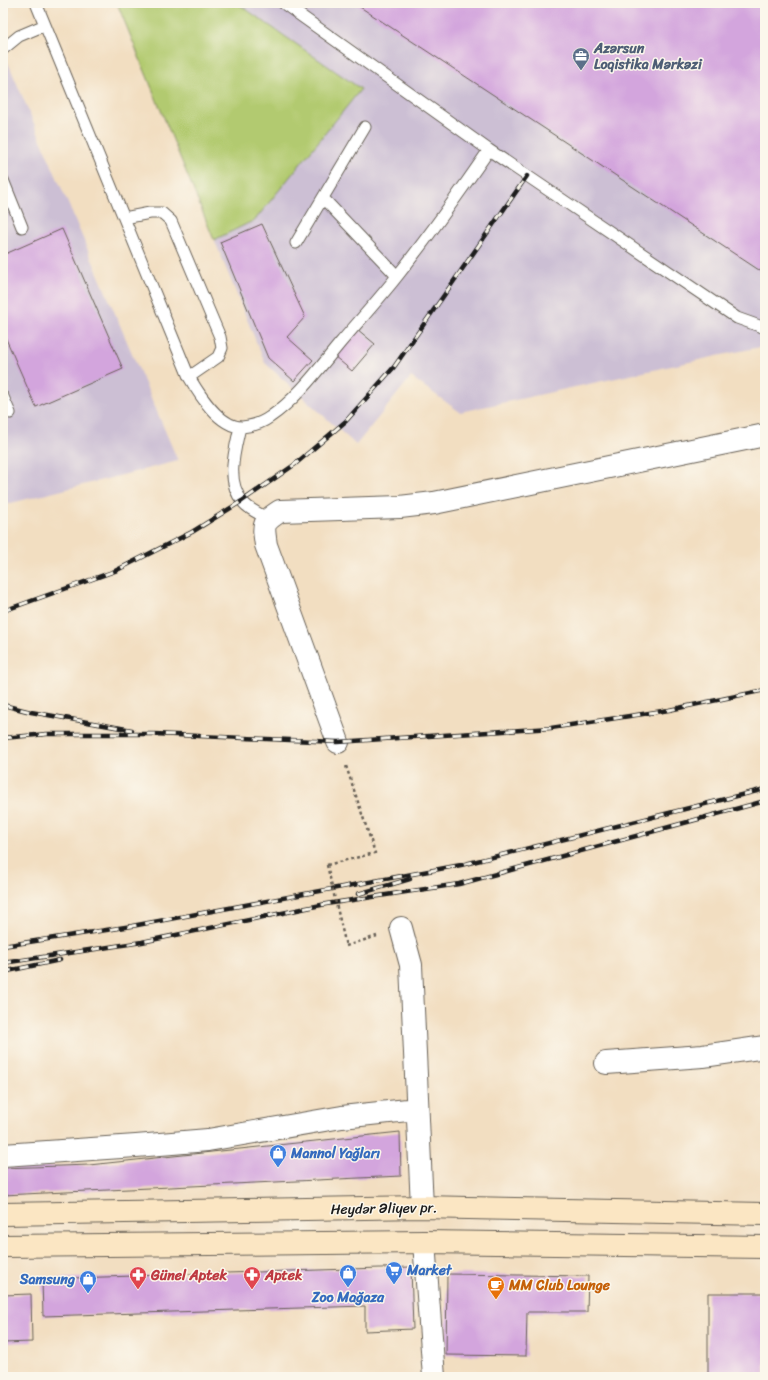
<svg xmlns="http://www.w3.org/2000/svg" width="768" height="1380" font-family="Sriracha,sans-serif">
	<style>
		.industrial { fill: #ccbfd4 }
		.green { fill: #b2ca6f; stroke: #677346 }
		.building { fill: #d3a5dd }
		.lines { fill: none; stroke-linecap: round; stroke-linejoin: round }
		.lane-casing { stroke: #676056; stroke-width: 13 }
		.street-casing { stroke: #676056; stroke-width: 24 }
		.secondary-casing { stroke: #676056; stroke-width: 24 }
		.path { stroke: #676056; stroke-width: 2.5; stroke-dasharray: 3 3; stroke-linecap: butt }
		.lane { stroke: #fff; stroke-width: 11 }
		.street { stroke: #fff; stroke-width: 22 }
		.secondary { stroke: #fbe6c3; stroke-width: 22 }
		.rail-casing { stroke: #1c1c1c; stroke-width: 4.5 }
		.rail { stroke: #fbf7ec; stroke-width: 3; stroke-dasharray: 9; stroke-linecap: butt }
		.path-bridge { stroke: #676056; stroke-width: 2.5; stroke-dasharray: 3 3; stroke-linecap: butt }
		.labels { text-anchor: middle; stroke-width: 3; stroke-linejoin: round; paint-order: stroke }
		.service-label { font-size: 14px; font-weight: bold; fill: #4e5e75; stroke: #fbf7ec; text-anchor: start }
		.shop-label { font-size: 14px; font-weight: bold; fill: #366cbe; stroke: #fbf7ec; text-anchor: start }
		.street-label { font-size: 14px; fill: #1c1c1c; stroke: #fbf7ec }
		.health-label { font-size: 14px; font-weight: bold; fill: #be3a42; stroke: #fbf7ec; text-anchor: start }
		.food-label { font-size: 14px; font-weight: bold; fill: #c56008; stroke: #fbf7ec; text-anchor: start }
	</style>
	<rect width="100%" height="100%" fill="#fbf7ec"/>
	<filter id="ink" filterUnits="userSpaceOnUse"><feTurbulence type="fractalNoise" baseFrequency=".025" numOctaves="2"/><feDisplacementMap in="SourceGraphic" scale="8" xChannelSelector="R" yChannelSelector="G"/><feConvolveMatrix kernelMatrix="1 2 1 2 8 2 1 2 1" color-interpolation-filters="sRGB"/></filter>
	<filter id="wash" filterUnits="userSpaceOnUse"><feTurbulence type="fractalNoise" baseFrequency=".012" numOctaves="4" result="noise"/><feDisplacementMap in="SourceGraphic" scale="16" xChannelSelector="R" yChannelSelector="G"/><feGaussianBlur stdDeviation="0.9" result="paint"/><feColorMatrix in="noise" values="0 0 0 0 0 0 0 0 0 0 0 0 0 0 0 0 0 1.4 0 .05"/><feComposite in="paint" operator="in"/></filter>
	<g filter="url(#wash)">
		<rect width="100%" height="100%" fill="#f2dec1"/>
		<!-- industrial -->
		<path class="industrial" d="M117,3H765V346L731,353L460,412L411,377L356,445L265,363Z
			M3,51L178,461L3,505Z"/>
		<!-- green -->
		<path class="green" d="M117,3H237L361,89L255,220L214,240Z"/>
		<g id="blocks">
			<!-- building -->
			<path class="building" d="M354,3H765V274Z
				M262,224L305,317L287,337L313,360L294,381L268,358L220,242Z
				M62,229L123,369L36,407L3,332V255Z
				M357,329L375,344L352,371L334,356Z
				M400,1132L401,1176L3,1195V1168L89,1165Z
				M411,1267L413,1329L365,1331V1306L43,1316L42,1279Z
				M447,1274L588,1276L587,1312H527L526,1356L446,1355Z
				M708,1293H765V1377H708Z
				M31,1294L32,1342L3,1343V1295Z"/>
		</g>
	</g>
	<g filter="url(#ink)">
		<use href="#blocks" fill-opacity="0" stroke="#676056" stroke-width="1"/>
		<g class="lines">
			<!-- lane casing -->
			<g class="lane-casing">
				<path id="lane" d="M36,3L189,377C199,394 219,427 242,427C252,426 262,423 270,417C298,398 320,367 341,342C360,320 380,298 398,275C430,235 460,192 489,150
					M283,3L489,150L737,318L765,328
					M3,49L19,36L45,25
					M3,180L22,227
					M323,198L397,276
					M124,218L150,213H162L171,221L220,337L222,348L218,357L189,377
					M296,243L365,127
					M3,397L10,413
					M240,427C235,450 225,481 243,502C249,510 260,514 269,519"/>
			</g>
			<!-- street casing -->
			<g class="street-casing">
				<path id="street" d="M338,742L266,545C263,524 262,523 280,511L400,507L434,503L765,435
					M401,928L411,965L422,1207
					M606,1063L703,1056L765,1047
					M3,1155L136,1146L208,1140L342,1117L417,1109
					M424,1242L434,1377"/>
			</g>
			<!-- secondary casing -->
			<g class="secondary-casing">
				<path id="secondary" d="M3,1214L422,1207L765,1214
					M3,1246L424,1242L765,1247"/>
			</g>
			<!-- path -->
			<path class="path" d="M327,865L375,853L346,766
				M346,946L377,936"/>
			<!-- lane -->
			<use href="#lane" class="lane"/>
			<!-- street -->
			<use href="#street" class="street"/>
			<!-- secondary -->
			<use href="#secondary" class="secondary"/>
			<!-- rail casing -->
			<g class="rail-casing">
				<path id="rail" d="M3,611L115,571L192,532L242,501L294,465L346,421L394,367L527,176
					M3,705L31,712L132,730
					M3,738L47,734H154L338,742L551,728L669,710L765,690
					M358,894L410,879
					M3,946L132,926L461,865L765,789
					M3,963L142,942L326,904L459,884L765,801
					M3,972L60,960"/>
			</g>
			<!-- rail -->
			<use href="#rail" class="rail"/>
			<!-- path-bridge -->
			<path class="path-bridge" d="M327,865L346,946"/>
		</g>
	</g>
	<!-- icons -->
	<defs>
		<g id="office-pin" transform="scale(0.9)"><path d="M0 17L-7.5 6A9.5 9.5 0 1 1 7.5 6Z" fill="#5c6f8a" stroke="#fbf7ec"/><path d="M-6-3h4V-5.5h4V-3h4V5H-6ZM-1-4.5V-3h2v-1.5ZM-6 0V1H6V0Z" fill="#fff"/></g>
		<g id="shop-pin" transform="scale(0.9)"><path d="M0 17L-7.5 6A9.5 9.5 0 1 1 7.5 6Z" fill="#3f7fe0" stroke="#fbf7ec"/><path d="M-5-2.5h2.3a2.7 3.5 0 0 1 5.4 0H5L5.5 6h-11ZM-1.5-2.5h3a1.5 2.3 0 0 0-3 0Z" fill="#fff"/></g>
		<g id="supermarket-pin" transform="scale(0.9)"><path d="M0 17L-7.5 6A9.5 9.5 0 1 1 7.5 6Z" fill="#3f7fe0" stroke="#fbf7ec"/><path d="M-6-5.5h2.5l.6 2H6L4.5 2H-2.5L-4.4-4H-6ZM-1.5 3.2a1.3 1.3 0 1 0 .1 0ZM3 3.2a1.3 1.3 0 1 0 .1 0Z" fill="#fff"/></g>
		<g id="pharmacy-pin" transform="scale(0.9)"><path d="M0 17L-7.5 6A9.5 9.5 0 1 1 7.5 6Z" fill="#e0444e" stroke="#fbf7ec"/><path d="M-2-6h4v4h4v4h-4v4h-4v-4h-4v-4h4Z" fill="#fff"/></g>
		<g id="cafe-pin" transform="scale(0.9)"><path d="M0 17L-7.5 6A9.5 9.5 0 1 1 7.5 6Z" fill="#e8710a" stroke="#fbf7ec"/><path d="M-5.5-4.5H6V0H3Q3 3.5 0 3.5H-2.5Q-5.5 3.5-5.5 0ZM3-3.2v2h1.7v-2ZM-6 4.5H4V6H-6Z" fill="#fff"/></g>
	</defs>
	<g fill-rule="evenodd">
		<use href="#office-pin" x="581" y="56"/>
		<use href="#shop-pin" x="278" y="1153"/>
		<use href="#supermarket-pin" x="394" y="1270"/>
		<use href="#shop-pin" x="348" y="1273"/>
		<use href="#pharmacy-pin" x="138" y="1275"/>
		<use href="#pharmacy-pin" x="252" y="1275"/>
		<use href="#shop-pin" x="88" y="1279"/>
		<use href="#cafe-pin" x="496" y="1285"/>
	</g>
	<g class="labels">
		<!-- service labels -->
		<g class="service-label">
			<text x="594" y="53">Azərsun<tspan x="594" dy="16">Loqistika Mərkəzi</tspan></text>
		</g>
		<!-- shop labels -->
		<g class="shop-label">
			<text x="291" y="1158">Mannol Yağları</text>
			<text x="407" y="1275">Market</text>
			<text x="75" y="1284" text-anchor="end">Samsung</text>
			<text x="348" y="1302" text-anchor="middle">Zoo Mağaza</text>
		</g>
		<!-- street labels -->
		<g class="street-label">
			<text transform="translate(384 1208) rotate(-1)" y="5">Heydər Əliyev pr.</text>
		</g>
		<!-- health labels -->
		<g class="health-label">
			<text x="151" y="1280">Günel Aptek</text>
			<text x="265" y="1280">Aptek</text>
		</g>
		<!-- food labels -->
		<g class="food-label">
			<text x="509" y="1290">MM Club Lounge</text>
		</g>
	</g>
	<!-- margin -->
	<rect width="768" height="1380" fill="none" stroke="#fbf7ec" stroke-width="16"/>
</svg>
